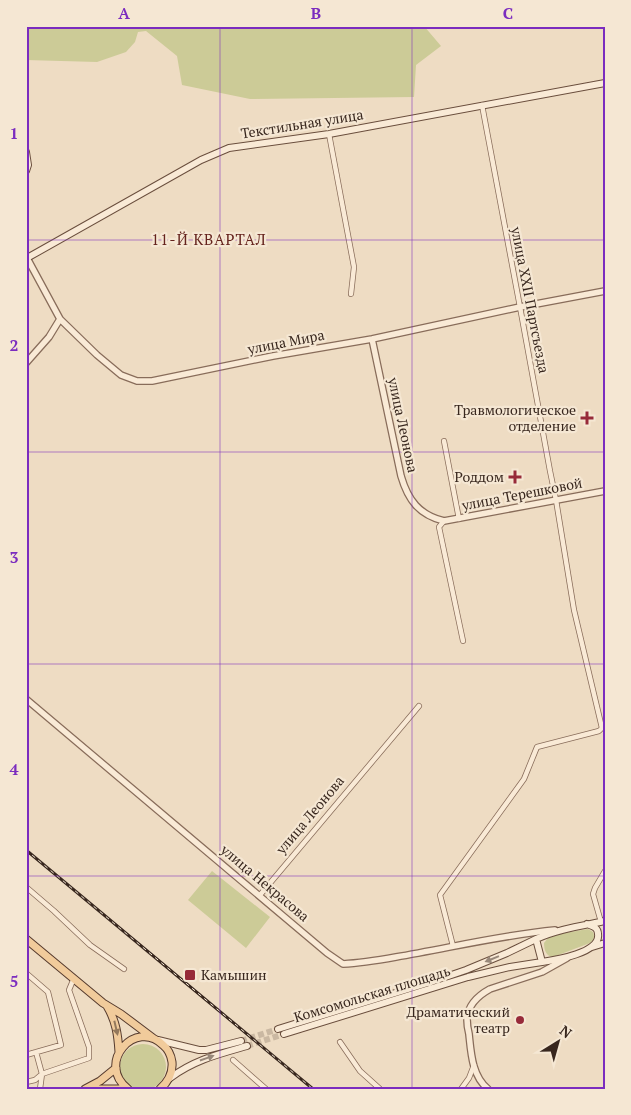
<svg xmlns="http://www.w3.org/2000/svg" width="631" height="1115" font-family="'PT Serif',serif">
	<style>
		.green { fill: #cccb97 }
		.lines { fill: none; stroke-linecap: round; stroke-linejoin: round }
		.secondary-tunnel { stroke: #cab8a2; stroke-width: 6; stroke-dasharray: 6 3; stroke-linecap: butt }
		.minor-casing { stroke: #886c5a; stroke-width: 6 }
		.tertiary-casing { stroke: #886c5a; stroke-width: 8 }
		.secondary-casing { stroke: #6a4e3d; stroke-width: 8 }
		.primary-casing { stroke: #563b2e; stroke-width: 9 }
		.minor { stroke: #f9ead6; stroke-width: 4.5 }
		.tertiary { stroke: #f9ead6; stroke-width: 5.5 }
		.secondary { stroke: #f9ead6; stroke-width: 6 }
		.primary { stroke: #f1cb9b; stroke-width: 7 }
		.rail-casing { stroke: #38271e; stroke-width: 3 }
		.rail { stroke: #f5e7d3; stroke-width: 1; stroke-dasharray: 4; stroke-linecap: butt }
		.oneway { fill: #98887a }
		.oneway2 { fill: #94795c }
		.grid { fill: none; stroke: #7b2cbf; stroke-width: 1; stroke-opacity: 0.55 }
		.poi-dot { fill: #972a39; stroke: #f5e7d3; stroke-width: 2 }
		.labels { text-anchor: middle; stroke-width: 4.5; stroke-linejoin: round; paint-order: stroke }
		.street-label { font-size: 14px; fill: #38271e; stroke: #f5e7d3 }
		.poi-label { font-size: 14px; fill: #38271e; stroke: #f5e7d3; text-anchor: end }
		.neighbourhood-label { font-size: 15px; letter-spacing: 1px; fill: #65231d; stroke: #f5e7d3 }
		.neatline { fill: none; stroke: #7b2cbf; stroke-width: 2 }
		.grid-label { font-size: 16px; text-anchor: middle; font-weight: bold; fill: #7b2cbf }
	</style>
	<rect width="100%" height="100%" fill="#eedcc3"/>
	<!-- green -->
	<path class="green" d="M26,26H424L441,46L416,65L414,97L250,99L182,85L177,56L146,31L138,32L135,42L126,52L97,62L26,60Z
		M212,871L270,917L246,948L188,900Z
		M588,929L593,932C595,937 594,940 590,943L553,957C546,956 544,950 544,943L548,938L553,935Z
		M120 1067a23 23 0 1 1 46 0a23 23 0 1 1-46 0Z"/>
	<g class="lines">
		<!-- secondary-tunnel -->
		<path class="secondary-tunnel" d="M241,1041L278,1029
			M247,1046L284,1034"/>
		<!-- minor casing -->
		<g class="minor-casing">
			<path id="minor" d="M329,134L354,267L351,294
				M444,441L459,519
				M444,521L439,527L463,641
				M26,887L54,911L90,945L124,969
				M260,895L419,706
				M601,922L593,894L595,888L605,871
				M453,946L440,895L524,779L537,747L599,731L602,728L574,610L556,500L550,471L520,307L482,105
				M26,973L48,992L61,1045L26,1055
				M340,1042L360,1071L380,1089
				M233,1060L266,1089
				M26,1082L35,1080L42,1074L36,1052
				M40,1089L42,1074L89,1058V1047L69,990L74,978
				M461,1089L469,1078L474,1065"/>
		</g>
		<!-- tertiary casing -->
		<g class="tertiary-casing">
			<path id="tertiary" d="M27,258L60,319L97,355L121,375L137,381H152L273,356L372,339L520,307L605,291
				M372,339L401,476C408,500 419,515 444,521L605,491
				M26,363L49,337L60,319
				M26,699L327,953L343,964C361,963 379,960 396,957C449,948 502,935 555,930
				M488,1089C472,1076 471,1053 469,1034C468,1030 467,1024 467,1019C468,1005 479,995 490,989L542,972L567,958"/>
		</g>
		<!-- secondary casing -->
		<g class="secondary-casing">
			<path id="secondary" d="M26,152L28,165L26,171
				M26,257L27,258L201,160L229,148L329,134L605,83
				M587,924C592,926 598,927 598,934C601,953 555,960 542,962L536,939C558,929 581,926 605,921
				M592,947L605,943
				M278,1029L431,982L466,970L507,953L536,939
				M284,1034L468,977L510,967L542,962
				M158,1040L199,1050H206L241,1041
				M170,1078C194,1060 219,1054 247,1046"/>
		</g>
		<!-- primary casing -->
		<g class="primary-casing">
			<path id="primary" d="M26,939L103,1003L121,1014L153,1038
				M107,1006C116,1021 118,1035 119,1052
				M85,1089L100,1081L116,1068
				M97,1089H119
				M128,1089C95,1063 136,1018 163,1045C168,1049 171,1055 172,1062C173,1073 168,1082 160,1089"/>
		</g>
		<!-- minor -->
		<use href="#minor" class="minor"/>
		<!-- tertiary -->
		<use href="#tertiary" class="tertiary"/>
		<!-- secondary -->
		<use href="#secondary" class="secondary"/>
		<!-- primary -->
		<use href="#primary" class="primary"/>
		<!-- rail casing -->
		<g class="rail-casing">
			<path id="rail" d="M26,850L313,1089"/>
		</g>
		<!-- rail -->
		<use href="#rail" class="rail"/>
	</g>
	<!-- one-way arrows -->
	<defs><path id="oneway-solid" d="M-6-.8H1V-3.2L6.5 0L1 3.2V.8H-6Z" transform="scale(1.25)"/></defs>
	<g class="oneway">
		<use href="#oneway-solid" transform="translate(492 959) rotate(158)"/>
		<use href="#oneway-solid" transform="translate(207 1058) rotate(-19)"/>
	</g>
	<use class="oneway2" href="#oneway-solid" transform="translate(116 1028) rotate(77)"/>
	<!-- grid -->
	<path class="grid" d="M220,26V1089M412,26V1089M26,240H605M26,452H605M26,664H605M26,876H605"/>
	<!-- markers -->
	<g class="poi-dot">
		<path d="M584.5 410.5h5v5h5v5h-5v5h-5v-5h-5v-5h5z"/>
		<path d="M512.5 469.5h5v5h5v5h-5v5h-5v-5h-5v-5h5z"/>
		<rect x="184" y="969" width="12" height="12" rx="2.5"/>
		<circle cx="520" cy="1020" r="5"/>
	</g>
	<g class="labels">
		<!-- street labels -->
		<g class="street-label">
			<text transform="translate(302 124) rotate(-9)" y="5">Текстильная улица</text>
			<text transform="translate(530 300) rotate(79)" y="5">улица XXII Партсъезда</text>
			<text transform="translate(286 342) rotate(-11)" y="5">улица Мира</text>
			<text transform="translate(403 425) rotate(78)" y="5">улица Леонова</text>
			<text transform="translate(522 494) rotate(-11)" y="5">улица Терешковой</text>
			<text transform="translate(310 815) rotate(-50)" y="5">улица Леонова</text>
			<text transform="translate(265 883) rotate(40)" y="5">улица Некрасова</text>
			<text transform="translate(372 994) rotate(-17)" y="5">Комсомольская площадь</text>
		</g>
		<!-- poi labels -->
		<g class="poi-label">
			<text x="576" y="415">Травмологическое<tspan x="576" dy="16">отделение</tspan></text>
			<text x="504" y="482">Роддом</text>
			<text x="201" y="980" text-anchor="start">Камышин</text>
			<text x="510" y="1017">Драматический<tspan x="510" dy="16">театр</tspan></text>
		</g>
		<!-- neighbourhood labels -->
		<g class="neighbourhood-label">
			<text x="209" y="245">11-Й КВАРТАЛ</text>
		</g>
	</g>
	<!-- border -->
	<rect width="631" height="1115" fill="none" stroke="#f5e7d3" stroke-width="55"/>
	<!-- north arrow -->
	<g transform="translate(558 1042) rotate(37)" stroke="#f5e7d3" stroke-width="4" paint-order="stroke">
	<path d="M0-4L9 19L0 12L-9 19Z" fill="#38271e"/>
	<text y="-8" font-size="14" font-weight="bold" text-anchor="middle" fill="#38271e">N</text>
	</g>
	<rect x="28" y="28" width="576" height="1060" class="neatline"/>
	<g class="grid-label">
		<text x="124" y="19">A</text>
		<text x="316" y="19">B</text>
		<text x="508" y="19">C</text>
		<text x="14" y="139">1</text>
		<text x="14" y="351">2</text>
		<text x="14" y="563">3</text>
		<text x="14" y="775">4</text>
		<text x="14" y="987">5</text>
	</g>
</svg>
